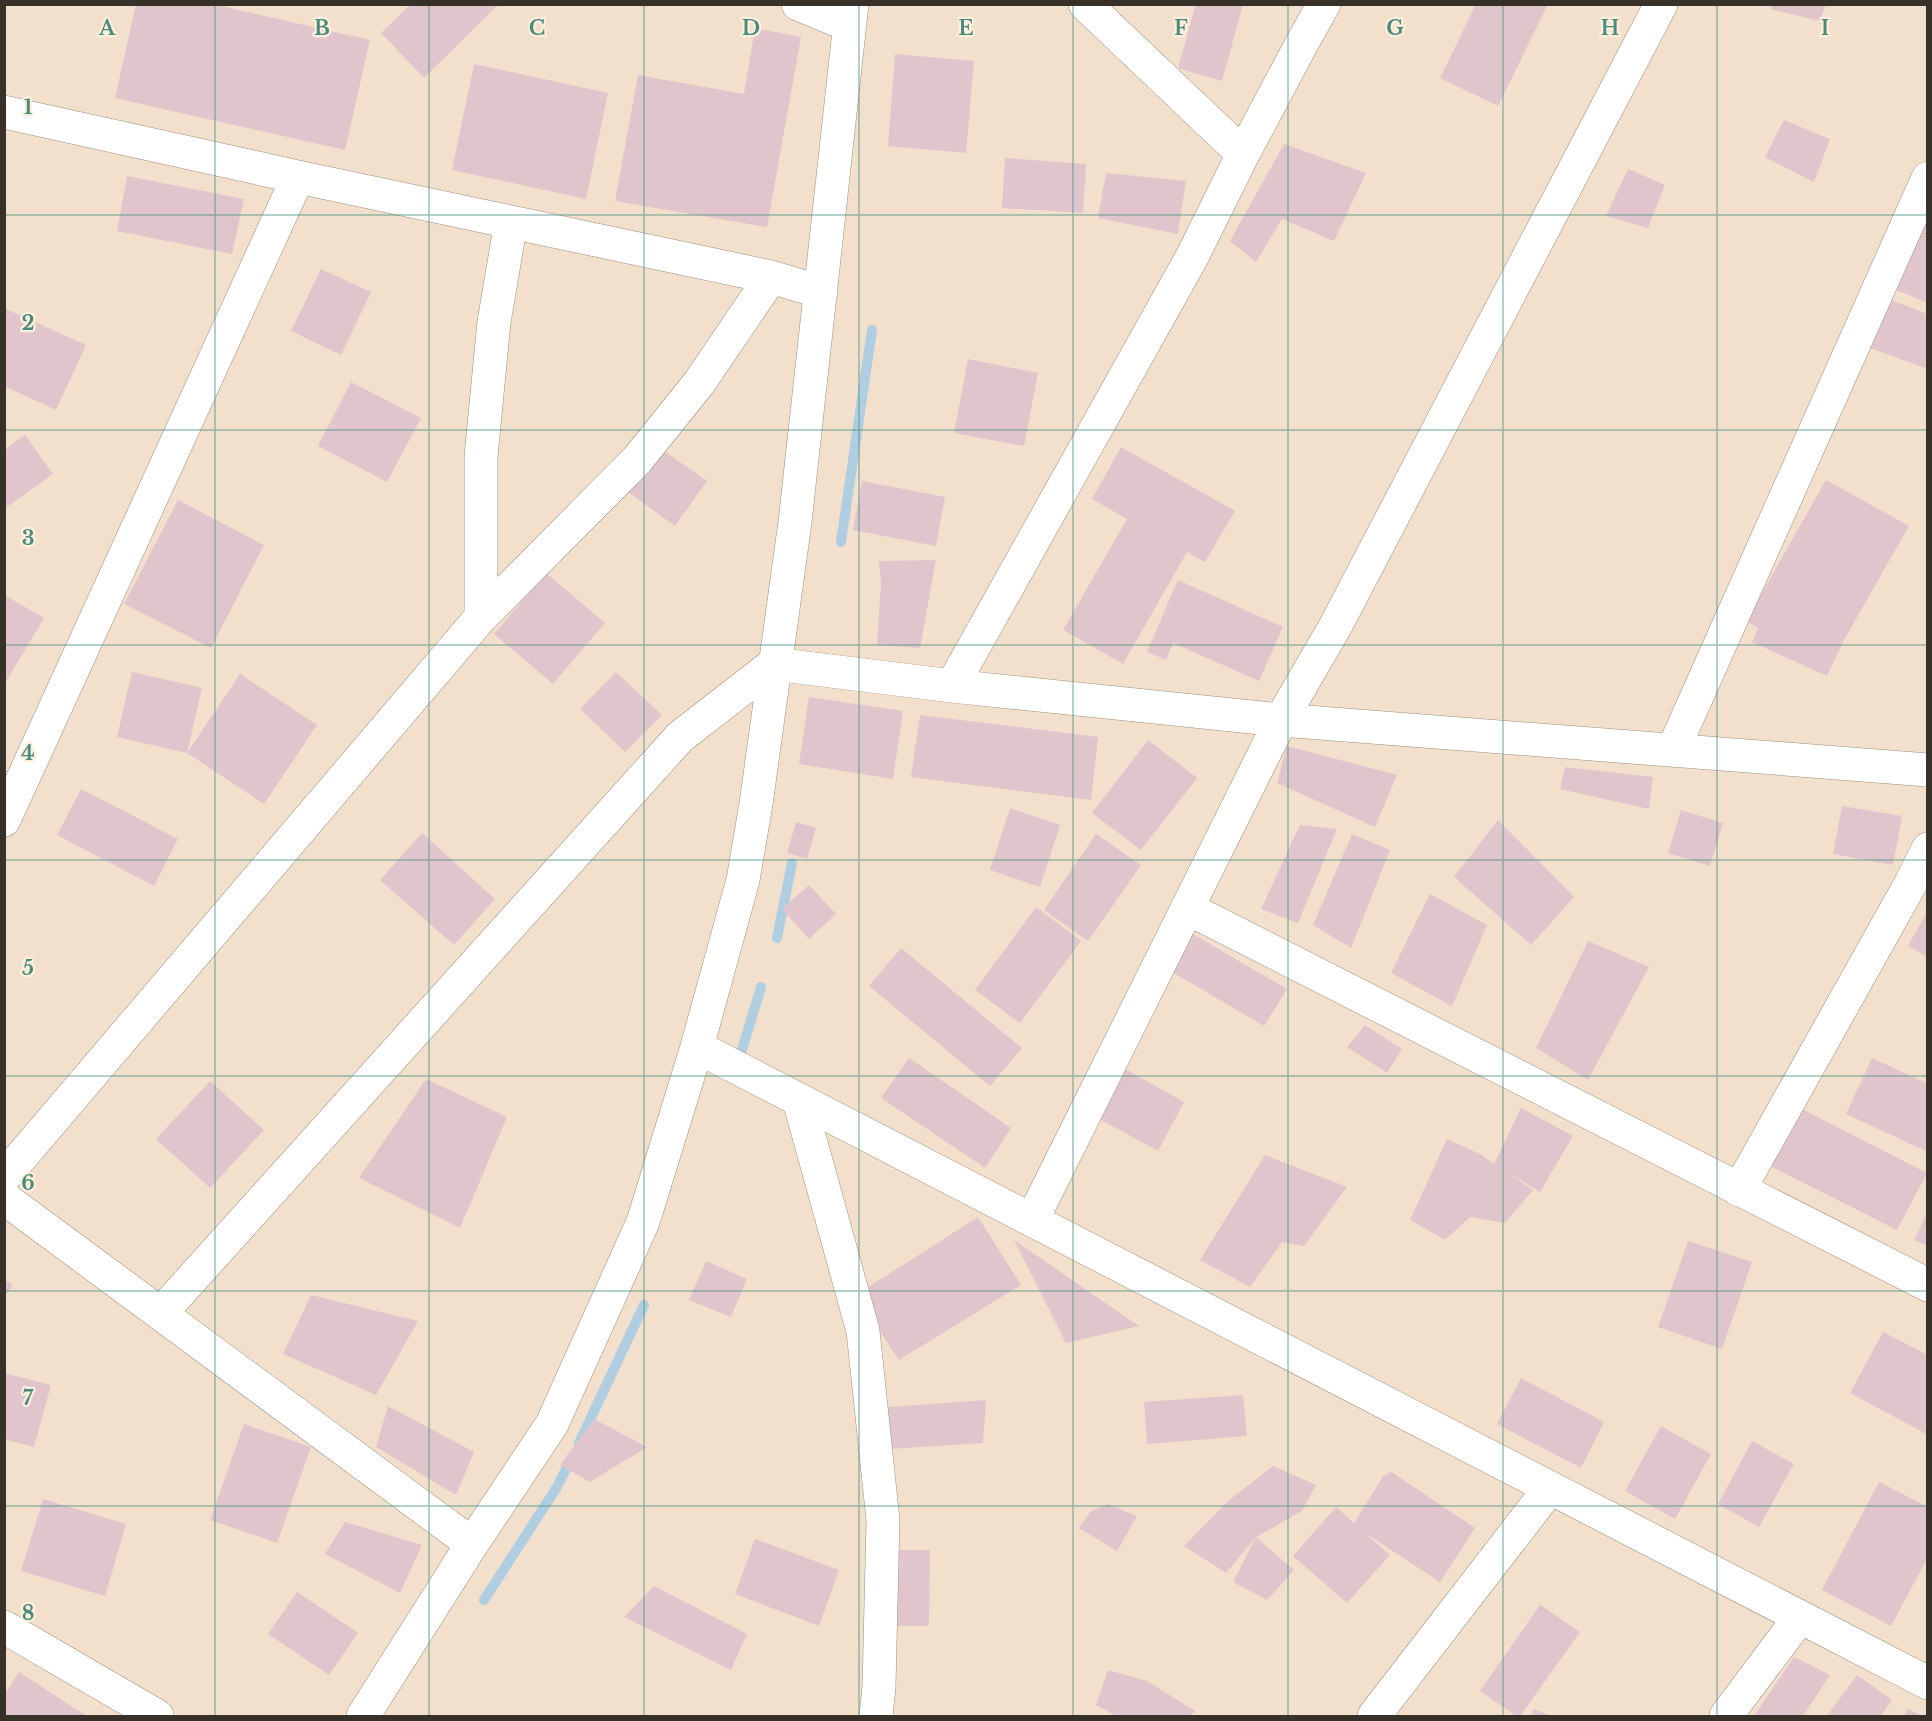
<svg xmlns="http://www.w3.org/2000/svg" width="1932" height="1721" font-family="'Libre Baskerville',serif">
	<style>
		.lines { fill: none; stroke-linecap: round; stroke-linejoin: round }
		.stream { stroke: #b0cee1; stroke-width: 10 }
		.building { fill: #e1c5cd }
		.minor-casing { stroke: #9e8f7c; stroke-width: 34 }
		.minor { stroke: #fff; stroke-width: 33 }
		.grid { fill: none; stroke: #488c80; stroke-width: 1.5; stroke-opacity: 0.55 }
		.grid-label { font-size: 20px; text-anchor: middle; font-weight: bold; fill: #488c80; stroke: #ffeed9; stroke-width: 4.5; stroke-linejoin: round; paint-order: stroke }
	</style>
	<rect width="100%" height="100%" fill="#f2e0cc"/>
	<g class="lines">
		<!-- stream -->
		<path class="stream" d="M841,542L872,330
			M777,938L792,863
			M741,1053L761,987
			M579,1443L644,1305
			M484,1600L557,1487L572,1457"/>
	</g>
	<!-- building -->
	<path class="building" d="M136,4H212L370,40L345,150L115,98Z
		M411,4H499L424,78L381,33Z
		M1196,4H1243L1222,81L1178,68Z
		M1476,4H1548L1498,106L1440,78Z
		M1772,4H1826L1820,21L1770,9Z
		M755,28L801,37L767,227L615,201L638,75L744,94Z
		M895,54L974,61L966,153L888,146Z
		M474,64L608,93L586,199L452,170Z
		M1784,120L1830,139L1814,182L1765,157Z
		M1284,144L1366,173L1334,241L1282,219L1256,262L1230,241Z
		M1005,158L1086,164L1083,213L1002,208Z
		M1628,169L1665,185L1648,228L1606,216Z
		M1106,173L1186,181L1178,234L1098,218Z
		M127,176L244,199L232,254L117,231Z
		M1916,222L1928,226V303L1889,287Z
		M321,269L371,292L341,355L291,331Z
		M1885,298L1928,314V369L1867,347Z
		M4,308L86,345L56,410L4,386Z
		M968,359L1038,373L1024,446L954,433Z
		M351,382L421,418L387,482L318,446Z
		M25,435L53,474L4,509V450Z
		M1121,447L1235,511L1205,562L1187,552L1123,664L1063,630L1127,519L1092,499Z
		M660,448L707,481L675,526L628,492Z
		M1826,480L1909,526L1844,640L1827,676L1752,642L1758,628L1746,621Z
		M862,481L945,497L936,546L853,530Z
		M178,500L264,545L211,648L124,604Z
		M936,560L920,648L877,645L881,584L879,561Z
		M546,573L605,623L553,684L494,634Z
		M1178,580L1283,627L1259,681L1173,643L1166,660L1147,652Z
		M4,595L44,618L4,685Z
		M132,672L202,688L187,753L117,737Z
		M616,672L662,715L625,752L580,709Z
		M240,674L317,725L264,804L187,753Z
		M809,697L903,711L893,779L799,764Z
		M920,715L1098,737L1091,800L911,777Z
		M1148,740L1197,778L1141,850L1092,813Z
		M1287,746L1397,775L1375,827L1277,783Z
		M1565,767L1653,777L1649,809L1560,789Z
		M81,789L178,839L154,886L57,835Z
		M1842,806L1902,816L1893,865L1833,854Z
		M1010,808L1060,825L1040,887L990,870Z
		M1681,810L1723,823L1710,866L1668,853Z
		M1498,820L1574,897L1531,945L1454,877Z
		M796,822L816,828L807,859L787,853Z
		M1300,825L1337,829L1298,923L1261,909Z
		M422,833L495,899L454,945L380,880Z
		M1096,834L1141,865L1088,941L1044,910Z
		M1352,834L1390,850L1351,948L1313,925Z
		M809,885L836,914L809,939L782,909Z
		M1430,894L1487,925L1452,1006L1391,973Z
		M1036,907L1081,941L1020,1023L975,990Z
		M1928,910V957L1908,946Z
		M1191,933L1287,989L1264,1026L1169,970Z
		M1588,941L1649,967L1588,1080L1536,1048Z
		M901,948L1022,1048L990,1086L869,986Z
		M1365,1025L1402,1049L1387,1073L1347,1047Z
		M909,1058L1011,1128L985,1168L881,1098Z
		M1872,1058L1928,1084V1152L1846,1114Z
		M1118,1065L1184,1102L1158,1151L1094,1116Z
		M426,1079L507,1117L460,1228L359,1178Z
		M210,1081L264,1130L210,1188L156,1139Z
		M1796,1106L1927,1173L1897,1230L1766,1164Z
		M1521,1108L1573,1136L1540,1192L1502,1169L1533,1190L1505,1223L1470,1217L1445,1240L1410,1220L1447,1139L1480,1154L1494,1164Z
		M1265,1155L1347,1187L1304,1246L1282,1242L1250,1287L1200,1260Z
		M1928,1211V1246L1914,1240Z
		M978,1217L1021,1285L899,1360L856,1295Z
		M1014,1240L1139,1326L1066,1343Z
		M1688,1241L1752,1262L1722,1349L1658,1327Z
		M706,1261L747,1279L731,1317L689,1300Z
		M4,1279L13,1285L4,1297Z
		M311,1295L418,1321L376,1395L283,1354Z
		M1883,1332L1928,1355V1435L1850,1393Z
		M4,1373L51,1385L34,1447L4,1439Z
		M1521,1378L1604,1422L1581,1468L1497,1424Z
		M1243,1395L1247,1436L1147,1444L1144,1402Z
		M986,1400L983,1443L889,1449L875,1408Z
		M388,1406L474,1452L456,1495L376,1447Z
		M594,1419L647,1447L590,1482L560,1465Z
		M244,1424L311,1447L277,1543L210,1520Z
		M1661,1426L1711,1454L1675,1519L1625,1491Z
		M1752,1441L1794,1464L1759,1527L1718,1504Z
		M1273,1466L1316,1485L1302,1511L1256,1537L1226,1573L1184,1546L1227,1502Z
		M1390,1471L1475,1528L1440,1582L1365,1533L1390,1555L1347,1603L1293,1556L1336,1507L1354,1523L1384,1475L1386,1476Z
		M1879,1482L1928,1507V1557L1891,1626L1822,1590Z
		M43,1499L126,1524L105,1596L21,1571Z
		M1108,1504L1137,1516L1117,1551L1079,1528L1091,1511Z
		M345,1522L422,1545L400,1593L325,1554Z
		M1256,1537L1294,1570L1267,1600L1233,1582Z
		M755,1539L839,1570L819,1626L735,1594Z
		M895,1550H930L929,1626H894Z
		M654,1586L747,1634L731,1670L624,1617Z
		M297,1592L358,1633L329,1675L268,1634Z
		M1540,1605L1580,1632L1520,1716H1516L1480,1691Z
		M1794,1657L1830,1675L1803,1716H1754Z
		M1108,1670L1147,1681L1195,1711L1190,1716H1116L1096,1705Z
		M19,1672L85,1715L84,1716H4V1695Z
		M1857,1675L1892,1700L1881,1716H1827Z
		M1534,1709L1551,1716H1531Z
		M1908,1709L1922,1716H1904Z"/>
	<g class="lines">
		<!-- minor casing -->
		<g class="minor-casing">
			<path id="minor" d="M798,4L849,25
				M1085,4L1243,154
				M4,112L298,177L771,277L821,292
				M481,617V456L494,322L511,222
				M952,686L1192,257L1243,154L1301,45L1324,4
				M1673,750L1928,178
				M4,820L298,177
				M1187,908L1928,1285
				M697,1047L1928,1683
				M799,1100L863,1331L883,1520L879,1687L876,1716
				M4,1177L481,617L637,460L699,383L771,277
				M1739,1190L1911,883L1928,849
				M4,1198L472,1544
				M1032,1220L1281,720L1336,625L1661,4
				M161,1313L680,737L774,664L952,686L1281,720L1928,770
				M4,1627L157,1716
				M363,1716L472,1544L552,1424L643,1222L697,1047L743,880L756,804L795,522L852,4
				M1374,1716L1550,1488
				M1726,1716L1800,1617"/>
		</g>
		<!-- minor -->
		<use href="#minor" class="minor"/>
	</g>
	<!-- grid -->
	<path class="grid" d="M215,4V1716M429,4V1716M644,4V1716M859,4V1716M1073,4V1716M1288,4V1716M1503,4V1716M1717,4V1716M4,215H1928M4,430H1928M4,645H1928M4,860H1928M4,1076H1928M4,1291H1928M4,1506H1928"/>
	<g class="grid-label">
		<text x="107" y="35">A</text>
		<text x="322" y="35">B</text>
		<text x="537" y="35">C</text>
		<text x="751" y="35">D</text>
		<text x="966" y="35">E</text>
		<text x="1181" y="35">F</text>
		<text x="1395" y="35">G</text>
		<text x="1610" y="35">H</text>
		<text x="1825" y="35">I</text>
		<text x="28" y="114">1</text>
		<text x="28" y="330">2</text>
		<text x="28" y="545">3</text>
		<text x="28" y="760">4</text>
		<text x="28" y="975">5</text>
		<text x="28" y="1190">6</text>
		<text x="28" y="1405">7</text>
		<text x="28" y="1620">8</text>
	</g>
	<!-- border -->
	<rect width="1932" height="1721" fill="none" stroke="#373129" stroke-width="12"/>
</svg>
